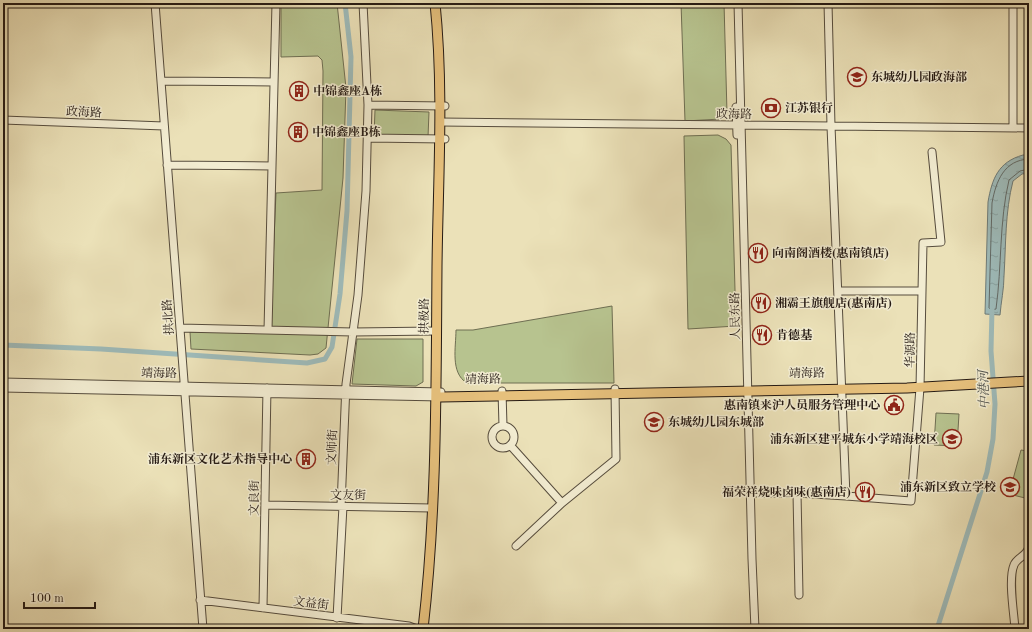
<svg xmlns="http://www.w3.org/2000/svg" width="1032" height="632" font-family="'Old Standard TT','Noto Serif SC',serif">
	<style>
		.park { fill: #b7c38f; stroke: #6e6e52 }
		.water { fill: url(#water-ripples); stroke: #6e7b78 }
		.lines { fill: none; stroke-linecap: round; stroke-linejoin: round }
		.shore { stroke: #626a67; stroke-width: 1 }
		.canal { stroke: #9ebbba; stroke-width: 5 }
		.minor-casing { stroke: #564c3d; stroke-width: 9 }
		.major-casing { stroke: #251a14; stroke-width: 11 }
		.minor { stroke: #f2ecd1; stroke-width: 7 }
		.major { stroke: #e6c07c; stroke-width: 9 }
		.labels { text-anchor: middle; stroke-width: 3; stroke-linejoin: round; paint-order: stroke }
		.poi-label { font-size: 12px; font-weight: bold; fill: #251a14; stroke: #f2ecd1; text-anchor: start }
		.street-label { font-size: 12px; fill: #251a14; stroke: #f2ecd1 }
		.water-label { font-size: 13px; font-style: italic; fill: #4f524e; stroke: #f2ecd1 }
	</style>
	<defs>
		<pattern id="water-ripples" width="26" height="14" patternUnits="userSpaceOnUse"><rect width="26" height="14" fill="#9ebbba"/><path d="M2 4q2-2 4 0t4 0M15 11q2-2 4 0t4 0" fill="none" stroke="#88a09f"/></pattern>
	</defs>
	<rect width="100%" height="100%" fill="#ebe1b8"/>
	<filter id="stains"><feTurbulence type="fractalNoise" baseFrequency=".005" numOctaves="4"/><feColorMatrix values="0 0 0 0 .2 0 0 0 0 .09 0 0 0 0 .02 0 0 0 .5 -.17"/></filter>
	<radialGradient id="worn" r=".72"><stop offset=".6" stop-color="#630" stop-opacity="0"/><stop offset="1" stop-color="#630" stop-opacity=".3"/></radialGradient>
	<!-- park -->
	<path class="park" d="M281,3H337L346,88L343,178L326,348L318,354L310,355L191,349L190,332L270,333L276,193L322,190L323,71L322,60L318,56L281,57Z
		M681,3H724L727,113L721,119L685,121Z
		M375,110L429,112L428,137L374,136Z
		M718,135L726,139L731,145L736,326L688,329L684,136Z
		M612,306L614,383H467C450,373 456,347 456,330H473Z
		M357,339H423V382L416,386L352,384Z
		M936,413L959,414L957,446L934,445Z
		M1021,450L1027,451L1026,454H1029V499L1009,494Z"/>
	<!-- water -->
	<path class="water" d="M1023,155H1029V173L1022,174L1013,181C1005,212 1006,244 1004,276C1004,289 1001,302 1000,315L985,314L988,202C992,179 998,162 1023,155Z"/>
	<g class="lines">
		<!-- shore -->
		<path class="shore" d="M1029,159C1004,160 996,181 992,203L989,308L991,310L996,309C1002,266 999,222 1009,180L1020,171L1029,169"/>
		<!-- canal -->
		<path class="canal" d="M3,345L101,349L307,363L325,359L332,347L340,294L347,211L351,57L345,3
			M937,629L987,472L993,439L995,404L991,351L992,309"/>
		<!-- minor casing -->
		<g class="minor-casing">
			<path id="minor" d="M155,3L203,629
				M738,3L752,559L755,629
				M161,81L274,82
				M368,105L445,106
				M736,107L737,135
				M3,120L164,126
				M440,122L1029,128
				M1013,128V3
				M368,138L445,139
				M167,165L272,166
				M838,291H922
				M180,328L353,332L436,331
				M268,330L276,3
				M3,382L441,392
				M3,388L441,397
				M502,391L503,426
				M492 437a11 11 0 1 1 22 0a11 11 0 1 1-22 0Z
				M510,445L562,503
				M750,493H797
				M846,496L911,501L920,388L923,243L941,242L932,152
				M265,505L432,508
				M341,506L346,384L358,295L366,191L368,105L363,3
				M516,546L562,503L616,459L615,389
				M799,595L797,493L846,496L831,126L828,3
				M200,600L409,626L417,629
				M263,608L267,388
				M337,618L343,506
				M1015,629C1014,613 1008,579 1014,565C1017,557 1028,556 1029,546"/>
		</g>
		<!-- major casing -->
		<g class="major-casing">
			<path id="major" d="M441,397L907,388L1029,381
				M423,629C437,509 436,387 437,267C438,179 444,91 435,3"/>
		</g>
		<!-- minor -->
		<use href="#minor" class="minor"/>
		<!-- major -->
		<use href="#major" class="major"/>
	</g>
	<!-- icons -->
	<defs>
		<g id="school-ring" transform="scale(1)"><circle r="9.5" fill="#f2ecd1" stroke="#8f2418" stroke-width="1.5"/><path d="M0-5L7-2L0 1L-7-2ZM-4 1L0 2.5L4 1V4Q0 6-4 4Z" fill="#8f2418"/></g>
		<g id="building-ring" transform="scale(1)"><circle r="9.5" fill="#f2ecd1" stroke="#8f2418" stroke-width="1.5"/><path d="M-4-6H4V6H1V3H-1V6H-4ZM-2.5-4.3h1.7v1.8h-1.7ZM.8-4.3h1.7v1.8H.8ZM-2.5-1h1.7V.8h-1.7ZM.8-1h1.7V.8H.8Z" fill="#8f2418"/></g>
		<g id="bank-ring" transform="scale(1)"><circle r="9.5" fill="#f2ecd1" stroke="#8f2418" stroke-width="1.5"/><path d="M-6-4H6V4H-6ZM0-2.3a2.3 2.3 0 1 0 0 4.6a2.3 2.3 0 1 0 0-4.6Z" fill="#8f2418"/></g>
		<g id="restaurant-ring" transform="scale(1)"><circle r="9.5" fill="#f2ecd1" stroke="#8f2418" stroke-width="1.5"/><path d="M-5-6h1v4h1v-4h1v4h1v-4h1v5L-1.5 .5V6h-2V.5L-5-1ZM5-6V6H3V1.5H1.5Q1.5-4 5-6Z" fill="#8f2418"/></g>
		<g id="civic-ring" transform="scale(1)"><circle r="9.5" fill="#f2ecd1" stroke="#8f2418" stroke-width="1.5"/><path d="M-.6-6.5H3V-4.5H.6V-3L4-1V1h2V6H-6V1h2V-1L-.6-3ZM-1.2 2.5V6h2.4V2.5Z" fill="#8f2418"/></g>
	</defs>
	<g fill-rule="evenodd">
		<use href="#school-ring" x="857" y="77"/>
		<use href="#building-ring" x="299" y="91"/>
		<use href="#bank-ring" x="771" y="108"/>
		<use href="#building-ring" x="298" y="132"/>
		<use href="#restaurant-ring" x="758" y="253"/>
		<use href="#restaurant-ring" x="761" y="303"/>
		<use href="#restaurant-ring" x="762" y="335"/>
		<use href="#civic-ring" x="894" y="405"/>
		<use href="#school-ring" x="654" y="422"/>
		<use href="#school-ring" x="952" y="439"/>
		<use href="#building-ring" x="306" y="459"/>
		<use href="#school-ring" x="1010" y="487"/>
		<use href="#restaurant-ring" x="865" y="492"/>
	</g>
	<g class="labels">
		<!-- poi labels -->
		<g class="poi-label">
			<text x="871" y="81">东城幼儿园政海部</text>
			<text x="313" y="95">中锦鑫座A栋</text>
			<text x="785" y="112">江苏银行</text>
			<text x="312" y="136">中锦鑫座B栋</text>
			<text x="772" y="257">向南阁酒楼(惠南镇店)</text>
			<text x="775" y="307">湘霸王旗舰店(惠南店)</text>
			<text x="776" y="339">肯德基</text>
			<text x="880" y="409" text-anchor="end">惠南镇来沪人员服务管理中心</text>
			<text x="668" y="426">东城幼儿园东城部</text>
			<text x="938" y="443" text-anchor="end">浦东新区建平城东小学靖海校区</text>
			<text x="292" y="463" text-anchor="end">浦东新区文化艺术指导中心</text>
			<text x="996" y="491" text-anchor="end">浦东新区致立学校</text>
			<text x="851" y="496" text-anchor="end">福荣祥烧味卤味(惠南店)</text>
		</g>
		<!-- street labels -->
		<g class="street-label">
			<text transform="translate(84 112) rotate(2)" y="4">政海路</text>
			<text transform="translate(734 114) rotate(1)" y="4">政海路</text>
			<text transform="translate(424 316) rotate(-89)" y="4">拱极路</text>
			<text transform="translate(735 316) rotate(-91)" y="4">人民东路</text>
			<text transform="translate(168 317) rotate(-94)" y="4">拱北路</text>
			<text transform="translate(910 350) rotate(-89)" y="4">华源路</text>
			<text transform="translate(159 373) rotate(1)" y="4">靖海路</text>
			<text transform="translate(807 373) rotate(-1)" y="4">靖海路</text>
			<text transform="translate(483 379) rotate(-1)" y="4">靖海路</text>
			<text transform="translate(332 447) rotate(-88)" y="4">文师街</text>
			<text transform="translate(348 495) rotate(1)" y="4">文友街</text>
			<text transform="translate(254 498) rotate(-89)" y="4">文良街</text>
			<text transform="translate(311 603) rotate(7)" y="4">文益街</text>
		</g>
		<!-- water labels -->
		<g class="water-label">
			<text transform="translate(983 390) rotate(-92)" y="5">中港河</text>
		</g>
	</g>
	<!-- margin -->
	<rect width="1032" height="632" fill="none" stroke="#ebe1b8" stroke-width="16"/>
	<rect x="4" y="4" width="1024" height="624" fill="none" stroke="#251a14" stroke-width="2"/>
	<rect x="8" y="8" width="1016" height="616" fill="none" stroke="#251a14"/>
	<!-- scale -->
	<path d="M24 602v6h71v-6" fill="none" stroke="#251a14" stroke-width="2"/>
	<text x="30" y="602" font-size="12" fill="#251a14" stroke="#f2ecd1" stroke-width="3" paint-order="stroke">100 m</text>
	<rect width="100%" height="100%" filter="url(#stains)"/>
	<rect width="100%" height="100%" fill="url(#worn)"/>
</svg>
